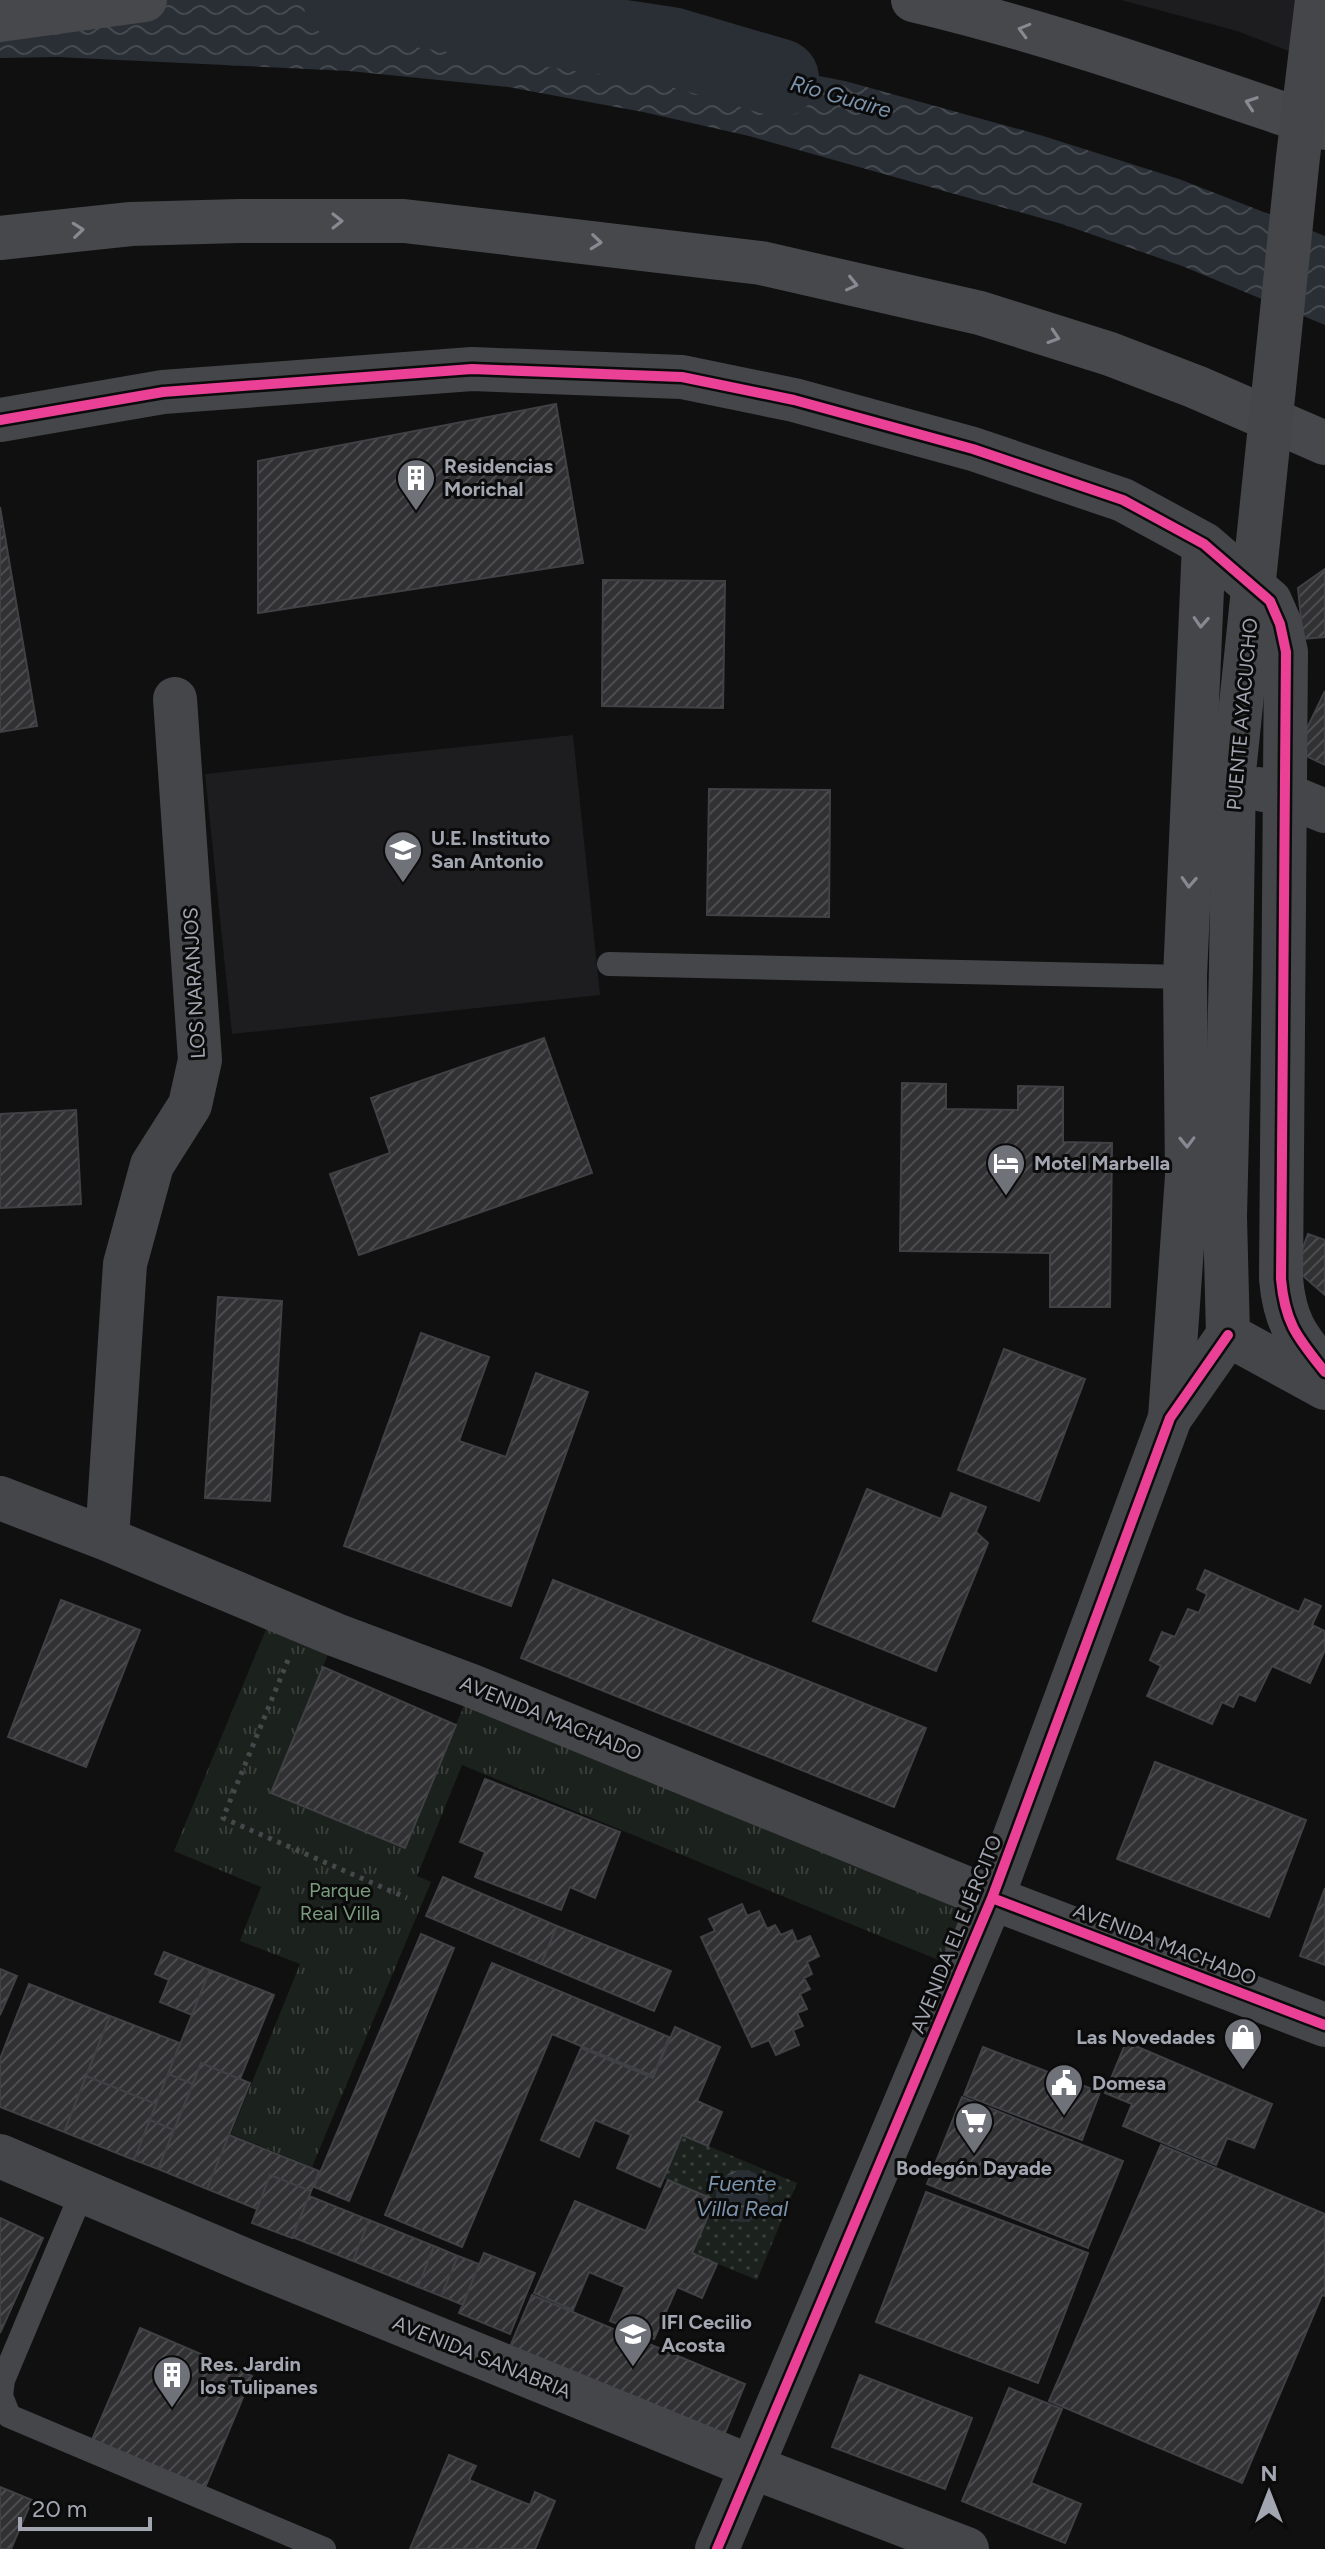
<svg xmlns="http://www.w3.org/2000/svg" width="1325" height="2549" font-family="Figtree,sans-serif">
	<style>
		.built { fill: #1d1d1f }
		.park { fill: url(#park-tufts) }
		.garden { fill: url(#garden-dots) }
		.water { fill: url(#water-waves) }
		.lines { fill: none; stroke-linecap: round; stroke-linejoin: round }
		.river { stroke: #292f35; stroke-width: 78 }
		.building { fill: url(#building-hatch); stroke: #404144; stroke-width: 2 }
		.path { stroke: #46484b; stroke-width: 5; stroke-dasharray: 4 6; stroke-linecap: butt }
		.service { stroke: #454649; stroke-width: 24 }
		.minor { stroke: #454649; stroke-width: 44 }
		.tertiary { stroke: #454649; stroke-width: 44 }
		.motorway { stroke: #47484b; stroke-width: 44 }
		.tertiary-bridge { stroke: #454649; stroke-width: 44 }
		.cycleway-casing { stroke: #0b0b0c; stroke-width: 15 }
		.cycleway { stroke: #ea4096; stroke-width: 10 }
		.oneway { stroke: #878a92 }
		.oneway2 { stroke: #868992 }
		.labels { text-anchor: middle; stroke-width: 6; stroke-linejoin: round; paint-order: stroke }
		.poi-label { font-size: 20px; font-weight: bold; fill: #a2a6b1; stroke: #0b0b0c; text-anchor: start }
		.street-label { font-size: 20px; fill: #a2a6b1; stroke: #0b0b0c }
		.park-label { font-size: 20px; fill: #7a9b7d; stroke: #0b0b0c }
		.water-label { font-size: 22px; font-style: italic; fill: #7b93ab; stroke: #0b0b0c }
	</style>
	<defs>
		<pattern id="park-tufts" width="24" height="20" patternUnits="userSpaceOnUse" patternTransform="scale(2)"><rect width="24" height="20" fill="#1b211c"/><path d="M3 7l-1-3M5 7V3M7 7l1-3M15 17l-1-3M17 17v-4M19 17l1-3" fill="none" stroke="#393e3b"/></pattern>
		<pattern id="garden-dots" width="8" height="8" patternUnits="userSpaceOnUse" patternTransform="scale(2)"><rect width="8" height="8" fill="#1b211c"/><path d="M2 2h.1M6 6h.1" fill="none" stroke="#393e3b" stroke-width="1.8" stroke-linecap="round"/></pattern>
		<pattern id="water-waves" width="16" height="10" patternUnits="userSpaceOnUse" patternTransform="scale(2)"><rect width="16" height="10" fill="#292f35"/><path d="M0 5q4-4 8 0t8 0" fill="none" stroke="#454a50"/></pattern>
		<pattern id="building-hatch" width="6" height="6" patternUnits="userSpaceOnUse" patternTransform="scale(2)"><rect width="6" height="6" fill="#313133"/><path d="M-1 1l2-2M0 6l6-6M5 7l2-2" fill="none" stroke="#4c4c4e"/></pattern>
	</defs>
	<rect width="100%" height="100%" fill="#101011"/>
	<!-- built -->
	<path class="built" d="M1121,0H1325V65L1237,31Z
		M573,735L600,995L232,1034L205,774Z"/>
	<!-- park -->
	<path class="park" d="M274,1610L336,1635L271,1793L405,1847L472,1686L971,1890L963,1970L462,1765L417,1876L431,1882L312,2167L231,2134L300,1964L240,1941L261,1887L174,1851Z"/>
	<!-- garden -->
	<path class="garden" d="M682,2135L797,2183L757,2280L692,2253L714,2200L664,2179Z"/>
	<!-- water -->
	<path class="water" d="M0,0H380L528,20L845,81L1040,135L1179,179L1325,236V325L1182,266L1062,224L749,136L643,112L508,87L349,71L57,57L0,58Z
		M716 2196a26 26 0 1 1 52 0a26 26 0 1 1-52 0Z"/>
	<g class="lines">
		<!-- river -->
		<path class="river" d="M342,0L377,2L671,46L780,78"/>
	</g>
	<!-- building -->
	<path class="building" d="M556,404L583,563L258,613V461Z
		M0,507L37,726L0,732Z
		M1325,569V637L1303,639L1298,588Z
		M603,580L725,581L723,708L602,706Z
		M1325,691V765L1296,751Z
		M709,789L830,790L829,917L707,915Z
		M544,1038L592,1173L359,1255L330,1174L390,1153L371,1098Z
		M902,1083L946,1084V1109L1018,1110V1086L1063,1087V1142L1112,1143L1110,1307H1050V1253L900,1251Z
		M76,1110L81,1204L0,1208V1114Z
		M1308,1234L1325,1240V1295L1295,1269Z
		M218,1297L282,1301L270,1501L205,1498Z
		M421,1333L489,1357L459,1441L506,1457L536,1373L588,1392L511,1606L344,1546Z
		M1004,1349L1085,1379L1039,1501L958,1470Z
		M867,1489L941,1519L951,1493L986,1507L976,1532L988,1543L936,1671L813,1621Z
		M1205,1570L1299,1612L1305,1599L1321,1606L1312,1625L1325,1631V1650L1310,1683L1272,1666L1255,1701L1239,1694L1233,1707L1222,1702L1212,1724L1147,1696L1161,1666L1150,1660L1162,1632L1175,1637L1188,1609L1199,1613L1207,1594L1197,1589Z
		M553,1580L926,1728L894,1807L521,1658Z
		M61,1600L140,1630L86,1767L8,1737Z
		M323,1667L456,1725L405,1848L271,1793Z
		M1155,1762L1306,1820L1269,1917L1117,1859Z
		M485,1779L620,1832L595,1898L570,1887L561,1910L475,1877L485,1852L460,1842Z
		M443,1877L557,1926L541,1964L426,1916Z
		M1325,1888V1965L1300,1956Z
		M742,1904L747,1916L759,1911L767,1929L775,1925L781,1935L792,1930L797,1942L810,1936L819,1956L807,1962L812,1974L804,1978L810,1989L800,1994L807,2009L797,2013L803,2026L793,2030L799,2045L776,2055L769,2040L752,2047L701,1937L715,1931L709,1919Z
		M557,1926L671,1971L654,2011L541,1964Z
		M421,1934L454,1948L349,2201L314,2187Z
		M164,1952L210,1970L192,2015L160,2002L169,1980L155,1974Z
		M492,1963L669,2037L653,2076L552,2034L462,2247L385,2215Z
		M0,1969L17,1976L0,2015Z
		M210,1970L274,1995L240,2079L201,2063L193,2084L168,2074Z
		M29,1984L110,2016L64,2132L0,2107V2059Z
		M110,2016L180,2043L156,2104L86,2076Z
		M675,2027L720,2047L697,2101L722,2112L708,2146L682,2135L660,2187L617,2168L631,2135L595,2120L579,2157L541,2140L581,2048L653,2078Z
		M1126,2042L1272,2104L1254,2148L1227,2138L1216,2165L1123,2126L1132,2104L1105,2093Z
		M983,2047L1100,2092L1082,2140L964,2095Z
		M201,2063L250,2083L207,2189L158,2169Z
		M168,2074L193,2084L174,2130L150,2120Z
		M86,2076L156,2104L134,2160L64,2132Z
		M962,2097L1123,2161L1088,2248L927,2184Z
		M150,2120L174,2130L158,2169L134,2160Z
		M229,2135L319,2171L311,2191L270,2175L257,2209L207,2189Z
		M1161,2145L1325,2214V2296L1322,2295L1242,2483L1049,2401Z
		M270,2175L311,2191L292,2238L252,2223Z
		M668,2180L715,2200L692,2253L717,2264L702,2298L677,2287L654,2339L610,2321L625,2287L589,2272L573,2310L534,2293L575,2201L646,2231Z
		M926,2192L1088,2253L1038,2383L876,2322Z
		M309,2196L369,2220L353,2261L292,2237Z
		M0,2218L43,2238L0,2333Z
		M369,2220L434,2246L418,2287L353,2261Z
		M434,2246L458,2256L441,2296L418,2287Z
		M484,2253L535,2273L510,2334L459,2313Z
		M458,2256L479,2264L463,2305L441,2296Z
		M532,2295L745,2384L723,2438L509,2349Z
		M140,2328L252,2376L204,2490L91,2442Z
		M860,2375L972,2418L945,2489L832,2447Z
		M1009,2388L1062,2409L1031,2483L1081,2504L1065,2543L962,2501Z
		M449,2455L476,2466L469,2480L530,2505L535,2492L555,2501L535,2549H410Z
		M0,2487L32,2500L11,2549H0Z"/>
	<g class="lines">
		<!-- path -->
		<path class="path" d="M288,1660L223,1818L407,1898"/>
		<!-- service -->
		<path class="service" d="M609,964L1185,977
			M83,2190L3,2380L1,2396L9,2416L324,2549"/>
		<!-- minor -->
		<path class="minor" d="M0,420L163,392L472,369L682,377L794,400L973,449L1123,500L1204,544L1270,601L1280,624L1286,652L1281,1279C1285,1324 1298,1338 1325,1372
			M1259,789L1283,794L1325,811
			M1170,1418L1187,1176L1185,977L1204,544
			M0,1498L107,1539L336,1635L472,1686L971,1890L1325,2025
			M107,1539L125,1264L152,1165L190,1105L200,1060L175,699
			M0,2156L254,2264L752,2467L967,2549"/>
		<!-- tertiary -->
		<path class="tertiary" d="M1228,1335L1225,1217L1231,966
			M1228,1335L1325,1388
			M717,2549L992,1898L1170,1418L1228,1335"/>
		<!-- motorway -->
		<path class="motorway" d="M913,0C1053,33 1189,82 1325,128
			M0,20L145,0
			M0,238L131,224L239,221H404L761,263L980,313L1110,354L1196,387L1325,443"/>
		<!-- tertiary-bridge -->
		<path class="tertiary-bridge" d="M1231,966L1234,772L1298,157L1317,0"/>
		<!-- cycleway casing -->
		<g class="cycleway-casing">
			<path id="cycleway" d="M0,420L163,392L472,369L682,377L794,400L973,449L1123,500L1204,544L1270,601L1280,624L1286,652L1281,1279C1285,1324 1298,1338 1325,1372
				M992,1898L1325,2025
				M717,2549L992,1898L1170,1418L1228,1335"/>
		</g>
		<!-- cycleway -->
		<use href="#cycleway" class="cycleway"/>
	</g>
	<!-- one-way arrows -->
	<defs><path id="oneway-chevron" d="M-2-3.5L2.5 0L-2 3.5" fill="none" stroke-width="1.6" stroke-linecap="round" stroke-linejoin="round" transform="scale(2)"/></defs>
	<g class="oneway">
		<use href="#oneway-chevron" transform="translate(1024 30) rotate(-164)"/>
		<use href="#oneway-chevron" transform="translate(1251 103) rotate(-161)"/>
		<use href="#oneway-chevron" transform="translate(337 221)"/>
		<use href="#oneway-chevron" transform="translate(78 230) rotate(-6)"/>
		<use href="#oneway-chevron" transform="translate(596 242) rotate(6)"/>
		<use href="#oneway-chevron" transform="translate(852 284) rotate(13)"/>
		<use href="#oneway-chevron" transform="translate(1054 337) rotate(18)"/>
	</g>
	<g class="oneway2">
		<use href="#oneway-chevron" transform="translate(1201 622) rotate(93)"/>
		<use href="#oneway-chevron" transform="translate(1189 882) rotate(93)"/>
		<use href="#oneway-chevron" transform="translate(1187 1142) rotate(89)"/>
	</g>
	<!-- icons -->
	<defs>
		<g id="building-pin" transform="scale(2)"><path d="M0 17L-7.5 6A9.5 9.5 0 1 1 7.5 6Z" fill="#6f7279" stroke="#0b0b0c"/><path d="M-4-6H4V6H1V3H-1V6H-4ZM-2.5-4.3h1.7v1.8h-1.7ZM.8-4.3h1.7v1.8H.8ZM-2.5-1h1.7V.8h-1.7ZM.8-1h1.7V.8H.8Z" fill="#fff"/></g>
		<g id="school-pin" transform="scale(2)"><path d="M0 17L-7.5 6A9.5 9.5 0 1 1 7.5 6Z" fill="#6f7279" stroke="#0b0b0c"/><path d="M0-5L7-2L0 1L-7-2ZM-4 1L0 2.5L4 1V4Q0 6-4 4Z" fill="#fff"/></g>
		<g id="hotel-pin" transform="scale(2)"><path d="M0 17L-7.5 6A9.5 9.5 0 1 1 7.5 6Z" fill="#6f7279" stroke="#0b0b0c"/><path d="M-6-4.5h1.5V1H6V5H4.5V3h-9V5H-6ZM-4 0a1.8 1.8 0 1 1 3.6 0ZM.5 0V-2.5h3Q6-2.5 6 0Z" fill="#fff"/></g>
		<g id="shop-pin" transform="scale(2)"><path d="M0 17L-7.5 6A9.5 9.5 0 1 1 7.5 6Z" fill="#6f7279" stroke="#0b0b0c"/><path d="M-5-2.5h2.3a2.7 3.5 0 0 1 5.4 0H5L5.5 6h-11ZM-1.5-2.5h3a1.5 2.3 0 0 0-3 0Z" fill="#fff"/></g>
		<g id="civic-pin" transform="scale(2)"><path d="M0 17L-7.5 6A9.5 9.5 0 1 1 7.5 6Z" fill="#6f7279" stroke="#0b0b0c"/><path d="M-.6-6.5H3V-4.5H.6V-3L4-1V1h2V6H-6V1h2V-1L-.6-3ZM-1.2 2.5V6h2.4V2.5Z" fill="#fff"/></g>
		<g id="supermarket-pin" transform="scale(2)"><path d="M0 17L-7.5 6A9.5 9.5 0 1 1 7.5 6Z" fill="#6f7279" stroke="#0b0b0c"/><path d="M-6-5.5h2.5l.6 2H6L4.5 2H-2.5L-4.4-4H-6ZM-1.5 3.2a1.3 1.3 0 1 0 .1 0ZM3 3.2a1.3 1.3 0 1 0 .1 0Z" fill="#fff"/></g>
	</defs>
	<g fill-rule="evenodd">
		<use href="#building-pin" x="416" y="478"/>
		<use href="#school-pin" x="403" y="850"/>
		<use href="#hotel-pin" x="1006" y="1163"/>
		<use href="#shop-pin" x="1243" y="2037"/>
		<use href="#civic-pin" x="1064" y="2083"/>
		<use href="#supermarket-pin" x="974" y="2121"/>
		<use href="#school-pin" x="633" y="2334"/>
		<use href="#building-pin" x="172" y="2375"/>
	</g>
	<g class="labels">
		<!-- poi labels -->
		<g class="poi-label">
			<text x="444" y="473">Residencias<tspan x="444" dy="23">Morichal</tspan></text>
			<text x="431" y="845">U.E. Instituto<tspan x="431" dy="23">San Antonio</tspan></text>
			<text x="1034" y="1170">Motel Marbella</text>
			<text x="1215" y="2044" text-anchor="end">Las Novedades</text>
			<text x="1092" y="2090">Domesa</text>
			<text x="974" y="2175" text-anchor="middle">Bodegón Dayade</text>
			<text x="661" y="2329">IFI Cecilio<tspan x="661" dy="23">Acosta</tspan></text>
			<text x="200" y="2371">Res. Jardin<tspan x="200" dy="23">los Tulipanes</tspan></text>
		</g>
		<!-- street labels -->
		<g class="street-label">
			<text transform="translate(1242 714) rotate(-85)" y="7">PUENTE AYACUCHO</text>
			<text transform="translate(194 983) rotate(-93)" y="7">LOS NARANJOS</text>
			<text transform="translate(551 1718) rotate(22)" y="7">AVENIDA MACHADO</text>
			<text transform="translate(956 1934) rotate(-68)" y="7">AVENIDA EL EJÉRCITO</text>
			<text transform="translate(1165 1944) rotate(21)" y="7">AVENIDA MACHADO</text>
			<text transform="translate(482 2357) rotate(22)" y="7">AVENIDA SANABRIA</text>
		</g>
		<!-- park labels -->
		<g class="park-label">
			<text x="340" y="1897">Parque<tspan x="340" dy="23">Real Villa</tspan></text>
		</g>
		<!-- water labels -->
		<g class="water-label">
			<text transform="translate(841 96) rotate(16)" y="8">Río Guaire</text>
			<text x="742" y="2191">Fuente<tspan x="742" dy="25">Villa Real</tspan></text>
		</g>
	</g>
	<!-- north arrow -->
	<g transform="translate(1269 2493)" stroke="#0b0b0c" stroke-width="6" paint-order="stroke">
	<path d="M0-6L14 30L0 20L-14 30Z" fill="#a2a6b1"/>
	<text y="-12" font-size="22" font-weight="bold" text-anchor="middle" fill="#a2a6b1">N</text>
	</g>
	<!-- scale -->
	<path d="M20 2517v12h130v-12" fill="none" stroke="#a2a6b1" stroke-width="4"/>
	<text x="32" y="2517" font-size="24" fill="#a2a6b1" stroke="#0b0b0c" stroke-width="6" paint-order="stroke">20 m</text>
</svg>
